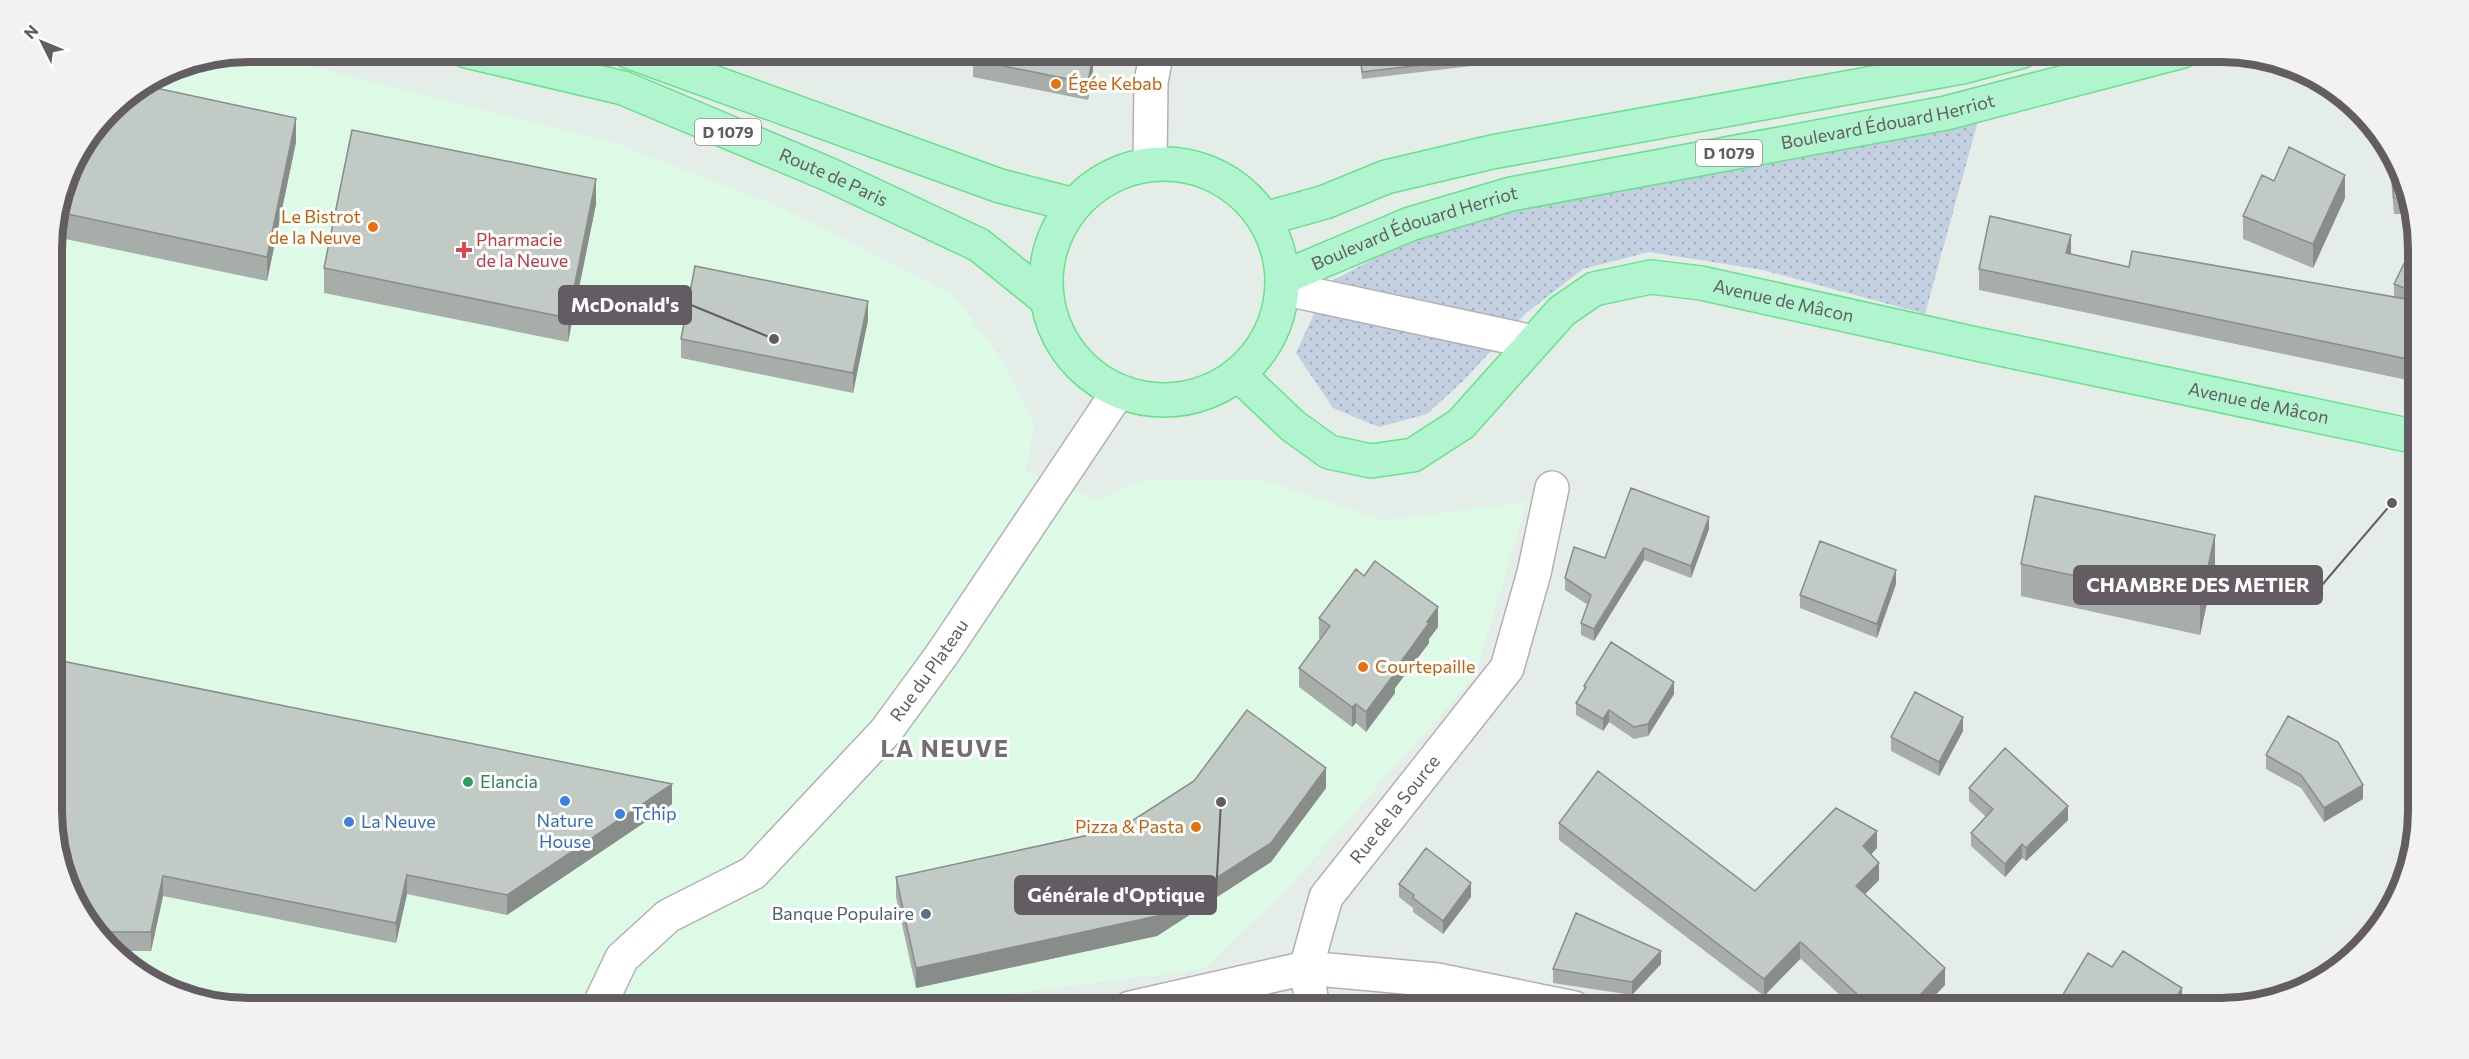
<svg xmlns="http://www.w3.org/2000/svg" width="2469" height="1059" font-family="Commissioner,sans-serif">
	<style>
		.commercial { fill: #dcfae6 }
		.grass { fill: url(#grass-dots) }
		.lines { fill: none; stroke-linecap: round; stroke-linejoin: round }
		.street-casing { stroke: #b5afb4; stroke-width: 36 }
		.primary-casing { stroke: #69e18c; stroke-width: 36 }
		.street { stroke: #fff; stroke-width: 33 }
		.primary { stroke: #b0f5cd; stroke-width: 33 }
		.wall { fill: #a7aea9 }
		.shaded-wall { fill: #888d8a }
		.building { fill: #c2cac5; stroke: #888d8a; stroke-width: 1.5 }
		.food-dot { fill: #e8710a; stroke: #fff; stroke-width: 2 }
		.health-dot { fill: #e0444e; stroke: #fff; stroke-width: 2 }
		.leisure-dot { fill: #2e9e5b; stroke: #fff; stroke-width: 2 }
		.shop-dot { fill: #3f7fe0; stroke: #fff; stroke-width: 2 }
		.service-dot { fill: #5c6f8a; stroke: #fff; stroke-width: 2 }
		.labels { text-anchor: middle; stroke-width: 6; stroke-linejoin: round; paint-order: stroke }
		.shield { fill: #fff; stroke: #928d91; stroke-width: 1.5 }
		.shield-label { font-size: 16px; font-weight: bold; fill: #635c62 }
		.food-label { font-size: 18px; fill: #c56008; stroke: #fff; text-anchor: start }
		.street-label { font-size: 18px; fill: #635c62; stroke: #fff }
		.health-label { font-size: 18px; fill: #be3a42; stroke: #fff; text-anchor: start }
		.leisure-label { font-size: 18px; fill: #27864d; stroke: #fff; text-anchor: start }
		.shop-label { font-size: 18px; fill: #366cbe; stroke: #fff; text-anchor: start }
		.service-label { font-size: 18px; fill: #4e5e75; stroke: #fff; text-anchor: end }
		.district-label { font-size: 24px; font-weight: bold; letter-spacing: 1.5px; fill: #746d74; stroke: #fff }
		.rim { fill: none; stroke: #635c62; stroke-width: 8 }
		.leader { fill: none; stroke: #635c62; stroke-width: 2 }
		.callout-dot { fill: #635c62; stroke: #fff; stroke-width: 2 }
		.callout { fill: #635c62; stroke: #635c62; stroke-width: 2 }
		.callout-label { font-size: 20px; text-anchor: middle; font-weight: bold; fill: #fff }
	</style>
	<defs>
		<pattern id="grass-dots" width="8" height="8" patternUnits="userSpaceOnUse" patternTransform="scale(1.5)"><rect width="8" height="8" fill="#c3d0e1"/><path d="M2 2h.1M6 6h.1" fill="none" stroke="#a2acba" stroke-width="1.8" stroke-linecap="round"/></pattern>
	</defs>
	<rect width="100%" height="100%" fill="#e4ede7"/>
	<!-- commercial -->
	<path class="commercial" d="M251,51L613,142L785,209L953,294L1003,361L1035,427L1025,471L1099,500L1140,481H1268L1383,520L1527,502L1475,676L1287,889L1204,969L895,1008H502L394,1004H229L173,993L92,931L53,836L51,235L118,100L173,66Z"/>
	<!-- grass -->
	<path class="grass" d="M1979,117L1925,314L1763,270L1649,252L1583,269L1525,314L1464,380L1427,414L1379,427L1333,408L1296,353L1328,283L1430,229Z"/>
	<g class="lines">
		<!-- street casing -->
		<g class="street-casing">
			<g id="street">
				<path d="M1150,164L1151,82L1157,51"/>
				<path d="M1282,288L1533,342"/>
				<path id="s1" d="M598,1008L622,958L668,916L753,873L886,731L943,653L1118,392"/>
				<path d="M1130,1008L1306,968L1437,980L1574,1008"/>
				<path id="s2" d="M1313,1008L1306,968L1326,897L1507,668L1534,573L1552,488"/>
			</g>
		</g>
		<!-- primary casing -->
		<g class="primary-casing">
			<g id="primary">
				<path id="s3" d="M466,51L623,88L828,174L979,245L1046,299"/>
				<path d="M627,51L1000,186L1074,205"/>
				<circle cx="1164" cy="282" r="118"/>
				<path d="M1264,219L1325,202L1386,177L1492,152L1962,67L2023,51"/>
				<path id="s4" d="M1282,278L1410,224L1511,194L1946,113L2183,51"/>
				<path id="s5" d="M1238,374L1293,426L1329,452L1371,461L1413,455L1461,424L1562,311L1594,289L1651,277L1701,283L1972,343L2417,437"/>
			</g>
		</g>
		<!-- street -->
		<use href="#street" class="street"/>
		<!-- primary -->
		<use href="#primary" class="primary"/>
	</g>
	<!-- wall -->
	<path class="wall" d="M971,51H1083L1093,70L1088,100L973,77V60L975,52Z
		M1359,51H1599L1362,79Z
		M296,142L267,281L51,236L72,161Z
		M2391,164H2392L2413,214H2394L2391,180Z
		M2274,181L2345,198L2313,268L2243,239V216Z
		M596,204L568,342L324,293V268Z
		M2416,239L2417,358L2412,381L1979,290V269L2071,254L2129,267L2394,297V284Z
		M868,320L853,393L681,358V339Z
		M1709,529L1691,578L1644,560L1594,641L1581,635V623L1588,605L1565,590V578L1605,558Z
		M2417,538V593L2406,590V577Z
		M2021,564L2215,567L2200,635L2021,596Z
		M1364,576L1438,627L1429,639V643L1395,688V693L1366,732L1356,723L1352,727L1299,687V668L1321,639L1319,638V618Z
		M1896,584L1877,638L1800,608V595Z
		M1584,686L1674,694L1648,736L1634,739L1609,722L1603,731L1576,715V703L1584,690Z
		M2418,730V768L2408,763V750Z
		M1963,731L1939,776L1891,751V737Z
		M2266,755L2363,799L2324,822L2301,788L2266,769Z
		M1326,788L1271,862L1157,936L916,988L896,897V877Z
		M1969,788L2068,820L2026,861L2022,858L2005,877L1971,846V833L1986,817L1969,801Z
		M672,804L507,915L407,894L396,943L163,896L151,951H119L92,931L53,836Z
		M1559,823L1755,891L1877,848L1871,854L1879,880L1865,894L1945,985L1923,1008H1854L1802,960L1800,959L1764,996L1559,840Z
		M1399,884L1471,897L1443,934L1413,912V908L1399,897Z
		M1661,964L1632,995L1553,983V969Z"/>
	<!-- shaded-wall -->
	<path class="shaded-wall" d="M1093,53V70L1088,100V83Z
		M296,118V142L267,281V257Z
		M2345,175V198L2313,268V244Z
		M596,179V204L568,342V318Z
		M2071,235V255L2066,253Z
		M868,301V320L853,393V373Z
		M2417,337V358L2412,381V360Z
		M1709,517V529L1691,578V566Z
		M2215,535V567L2200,635V603Z
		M1644,548V560L1594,641V629Z
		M1896,570V584L1877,638V624Z
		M1438,607V627L1429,639V643L1395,688V693L1366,732V712L1427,622Z
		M1674,682V694L1648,736V724Z
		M1356,704V723L1352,727V707Z
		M1609,710V722L1603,731V719Z
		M1963,717V731L1939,776V762Z
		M1326,768V788L1271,862L1157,936L916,988V968Z
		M672,784V804L507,915V895Z
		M2363,785V799L2324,822V808Z
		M2068,806V820L2026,861V848Z
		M1877,831V848L1863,863V846Z
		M2022,844V858L2005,877V864Z
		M1879,863V880L1856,903V886Z
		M407,875V894L396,943V923Z
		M163,876V896L151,951V932Z
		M1471,883V897L1443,934V921Z
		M1800,942V959L1764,996V979Z
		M1661,951V964L1632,995V982Z
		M1945,968V985L1923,1008H1908Z
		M2182,988V1005L2181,1008H2172V1004Z"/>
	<!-- building -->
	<path class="building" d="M975,51H1083L1093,53L1088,83L973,60Z
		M1360,51H1540L1362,72Z
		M142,85L296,118L267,257L58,212L72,161L118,100Z
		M352,130L596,179L568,318L324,268Z
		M2289,147L2345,175L2313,244L2243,216L2262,175L2274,181Z
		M2391,164H2392L2406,198H2394Z
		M1990,216L2071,235L2066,253L2129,267L2132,251L2417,301V337L2412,360L1979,269Z
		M2416,239L2417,293L2394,284Z
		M695,266L868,301L853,373L681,339Z
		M1631,488L1709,517L1691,566L1644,548L1594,629L1581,623L1591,595L1565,578L1574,547L1605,558Z
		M2035,496L2215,535L2200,603L2021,564Z
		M2417,538V580L2406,577Z
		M1820,541L1896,570L1877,624L1800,595Z
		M1375,561L1438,607L1427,622L1429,623L1394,671L1395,673L1366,712L1356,704L1352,707L1299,668L1330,626L1319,618L1356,569L1364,576Z
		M1611,642L1674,682L1648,724L1634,727L1609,710L1603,719L1576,703L1586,687L1584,686Z
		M52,659L672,784L507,895L407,875L396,923L163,876L151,932H93L53,836Z
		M1915,692L1963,717L1939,762L1891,737Z
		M1247,710L1326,768L1271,843L1157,916L916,968L896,877L1121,828L1194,781Z
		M2288,716L2338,742L2363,785L2324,808L2301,775L2266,755Z
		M2418,730V755L2408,750Z
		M2005,748L2068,806L2026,848L2022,844L2005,864L1971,833L1993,809L1969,788Z
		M1598,771L1755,891L1836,808L1877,831L1863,846L1879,863L1856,886L1945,968L1908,1008H1872L1802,943L1800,942L1764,979L1559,823Z
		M1426,848L1471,883L1443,921L1413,898L1414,895L1399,884Z
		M1576,913L1661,951L1632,982L1553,969Z
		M2123,951L2182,988L2172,1004L2177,1008H2055L2088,953L2112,967Z
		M1444,996L1478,1008H1440Z"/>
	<!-- markers -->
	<g class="food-dot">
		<circle cx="1056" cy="84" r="6"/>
		<circle cx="373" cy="227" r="6"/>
		<circle cx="1363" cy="667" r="6"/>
		<circle cx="1196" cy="827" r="6"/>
	</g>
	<path class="health-dot" d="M461 241h6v6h6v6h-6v6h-6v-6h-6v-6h6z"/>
	<circle class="leisure-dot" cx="468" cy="782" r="6"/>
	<g class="shop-dot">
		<circle cx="565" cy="801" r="6"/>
		<circle cx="620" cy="814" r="6"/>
		<circle cx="349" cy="822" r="6"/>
	</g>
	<circle class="service-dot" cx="926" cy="914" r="6"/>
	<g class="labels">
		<!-- shield labels -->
		<g class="shield">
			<rect x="695" y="119" width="66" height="26" rx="4.5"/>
			<rect x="1696" y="140" width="66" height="26" rx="4.5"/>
		</g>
		<g class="shield-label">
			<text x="728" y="138">D 1079</text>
			<text x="1729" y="159">D 1079</text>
		</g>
		<!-- food labels -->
		<g class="food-label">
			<text x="1068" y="90">Égée Kebab</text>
			<text x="361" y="223" text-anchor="end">Le Bistrot<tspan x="361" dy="21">de la Neuve</tspan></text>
			<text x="1375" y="673">Courtepaille</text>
			<text x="1184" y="833" text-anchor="end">Pizza &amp; Pasta</text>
		</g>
		<!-- street labels -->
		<g class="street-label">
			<text dy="6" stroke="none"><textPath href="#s4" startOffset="628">Boulevard Édouard Herriot</textPath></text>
			<text dy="6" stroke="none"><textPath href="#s3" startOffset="390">Route de Paris</textPath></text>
			<text dy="6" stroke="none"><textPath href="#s4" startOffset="142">Boulevard Édouard Herriot</textPath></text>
			<text dy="6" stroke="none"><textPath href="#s5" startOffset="646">Avenue de Mâcon</textPath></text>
			<text dy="6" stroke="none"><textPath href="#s5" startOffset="1132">Avenue de Mâcon</textPath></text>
			<text dy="6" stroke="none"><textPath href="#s1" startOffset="482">Rue du Plateau</textPath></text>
			<text dy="6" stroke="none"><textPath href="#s2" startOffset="226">Rue de la Source</textPath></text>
		</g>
		<!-- health labels -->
		<g class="health-label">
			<text x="476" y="246">Pharmacie<tspan x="476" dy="21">de la Neuve</tspan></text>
		</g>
		<!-- leisure labels -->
		<g class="leisure-label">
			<text x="480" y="788">Elancia</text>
		</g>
		<!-- shop labels -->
		<g class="shop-label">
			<text x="632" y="820">Tchip</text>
			<text x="565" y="827" text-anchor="middle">Nature<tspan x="565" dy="21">House</tspan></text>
			<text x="361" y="828">La Neuve</text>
		</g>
		<!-- service labels -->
		<g class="service-label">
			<text x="914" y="920">Banque Populaire</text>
		</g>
		<!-- district labels -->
		<g class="district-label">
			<text x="945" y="757">LA NEUVE</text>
		</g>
	</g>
	<!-- crop -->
	<path d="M0 0H2469V1059H0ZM249 62H2221A187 187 0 0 1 2408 249V811A187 187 0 0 1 2221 998H249A187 187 0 0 1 62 811V249A187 187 0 0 1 249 62Z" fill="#f3f2f2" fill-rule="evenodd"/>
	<path class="rim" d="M249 62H2221A187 187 0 0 1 2408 249V811A187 187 0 0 1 2221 998H249A187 187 0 0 1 62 811V249A187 187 0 0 1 249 62Z"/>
	<!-- callouts -->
	<path class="leader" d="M774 339L691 305M2392 503L2322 585M1221 802L1216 895"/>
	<g class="callout-dot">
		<circle cx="774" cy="339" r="6"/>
		<circle cx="2392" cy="503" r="6"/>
		<circle cx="1221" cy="802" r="6"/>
	</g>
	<g class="callout">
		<rect x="559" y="286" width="132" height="38" rx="6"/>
		<rect x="2074" y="566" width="248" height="38" rx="6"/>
		<rect x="1015" y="876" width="201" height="38" rx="6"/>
	</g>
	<g class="callout-label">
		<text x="625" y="312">McDonald's</text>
		<text x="2198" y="592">CHAMBRE DES METIER</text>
		<text x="1116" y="902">Générale d'Optique</text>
	</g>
	<!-- north arrow -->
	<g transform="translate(42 42) rotate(313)" stroke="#ffffff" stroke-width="4.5" paint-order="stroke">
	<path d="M0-4.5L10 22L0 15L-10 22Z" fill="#635c62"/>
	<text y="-9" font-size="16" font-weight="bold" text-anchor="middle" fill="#635c62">N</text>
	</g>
</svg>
